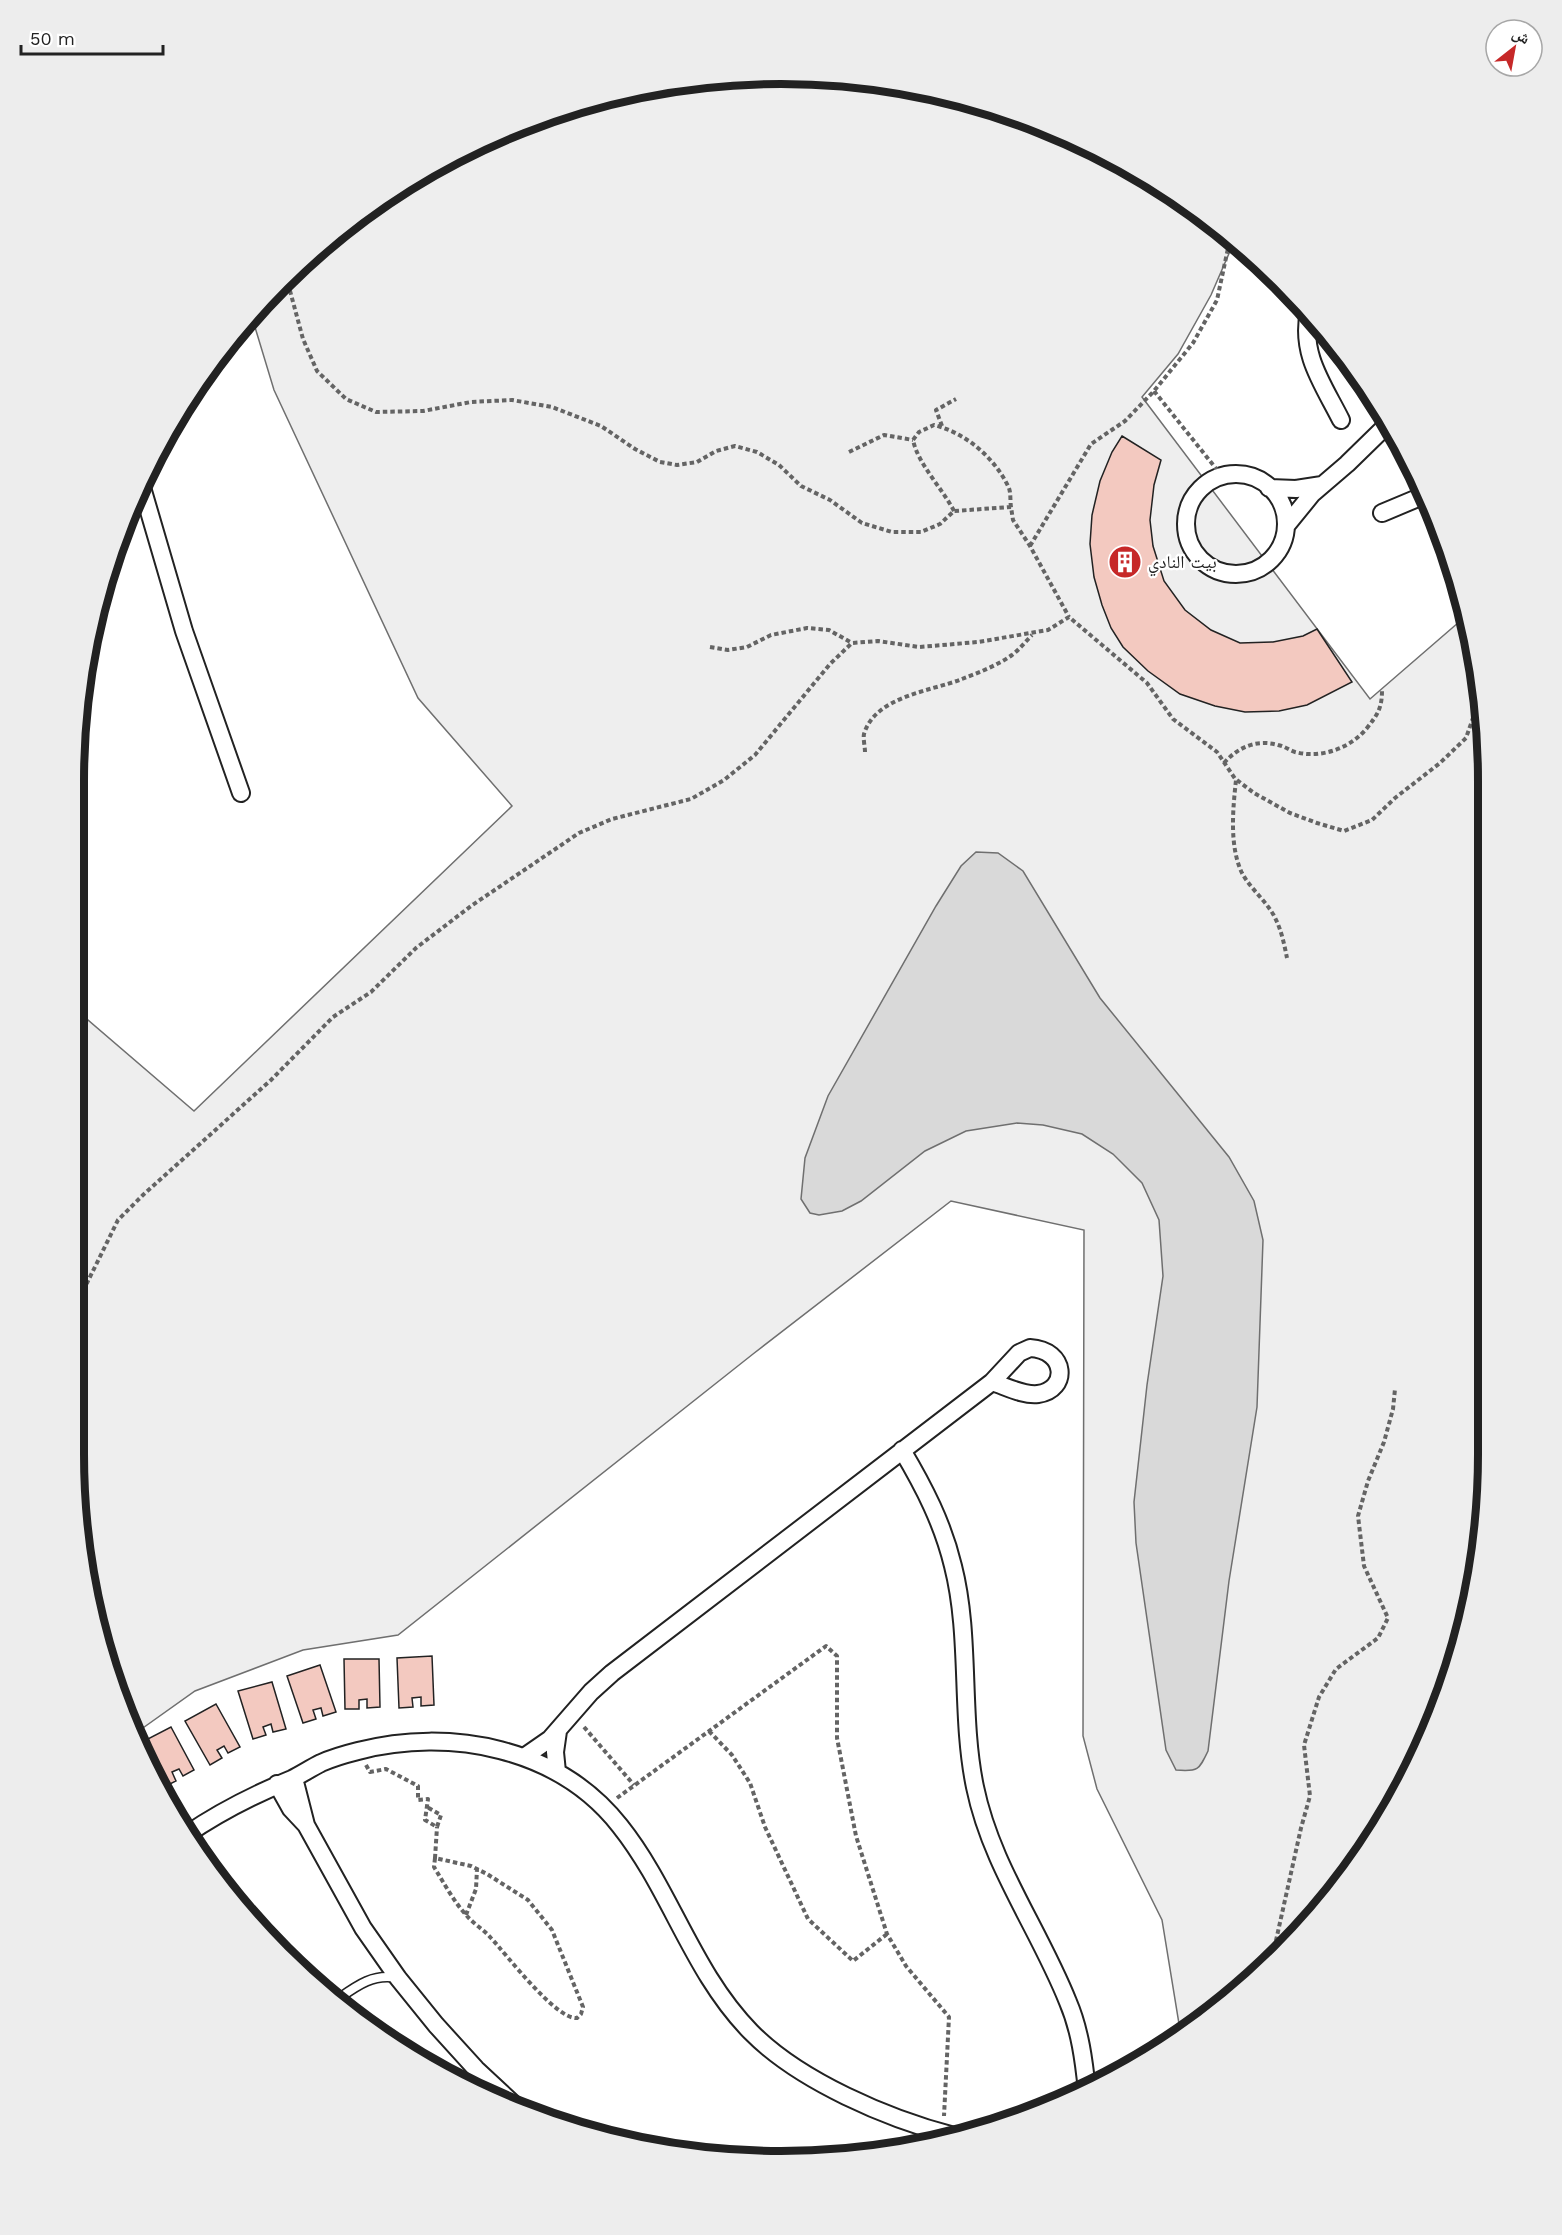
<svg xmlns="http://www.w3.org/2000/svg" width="1562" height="2235" font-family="'Work Sans','Noto Naskh Arabic',sans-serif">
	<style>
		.green { fill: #eee; stroke: #6f6f6f; stroke-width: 1.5 }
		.water { fill: #d9d9d9; stroke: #6f6f6f; stroke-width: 1.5 }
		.building { fill: #f3c9c0; stroke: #222; stroke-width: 1.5 }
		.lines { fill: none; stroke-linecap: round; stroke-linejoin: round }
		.lane-casing { stroke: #222; stroke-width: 11 }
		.street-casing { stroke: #222; stroke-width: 20 }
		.path { stroke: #646464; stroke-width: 4; stroke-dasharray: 4.5 3; stroke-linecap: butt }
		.lane { stroke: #fff; stroke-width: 8 }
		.street { stroke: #fff; stroke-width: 16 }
		.labels { text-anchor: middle; stroke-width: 4.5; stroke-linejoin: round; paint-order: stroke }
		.poi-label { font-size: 18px; fill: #222; stroke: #fff; text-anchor: start }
		.rim { fill: none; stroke: #222; stroke-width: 8 }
	</style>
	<rect width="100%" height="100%" fill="#fff"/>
	<!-- green -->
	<path class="green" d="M781,74L919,87L1052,127L1174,193L1234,242L1211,295L1178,354L1142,397L1370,699L1466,616L1475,643L1488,781V1454L1475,1592L1435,1725L1369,1847L1281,1955L1181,2036L1162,1920L1097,1789L1083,1736L1084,1230L951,1201L753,1354L398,1635L303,1650L195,1691L133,1735L127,1725L98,1637L74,1454V1008L194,1111L512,806L418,698L274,390L251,314L281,280L388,193L511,127L643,87Z"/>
	<!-- water -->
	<path class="water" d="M976,852L998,853L1023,871L1100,998L1229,1157L1254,1201L1263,1240L1257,1407L1229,1581L1208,1751C1199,1770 1198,1772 1176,1770L1166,1750L1136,1543L1134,1502L1147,1385L1163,1276L1159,1220L1142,1183L1113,1154L1082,1134L1043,1125L1017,1123L966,1131L925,1151L861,1201L842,1211L819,1215L810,1213L801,1199L805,1158L828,1096L936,906L961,866Z"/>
	<!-- building -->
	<path class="building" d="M1122,436L1161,460L1154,485L1150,520L1153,546L1164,581L1185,610L1211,630L1240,643L1273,642L1303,636L1317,629L1352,682L1307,705L1279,711L1245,712L1215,706L1180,694L1148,671L1123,647L1111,628L1102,605L1094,577L1090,544L1092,515L1100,481L1112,452Z
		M432,1656L434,1705L421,1706V1697L412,1698L413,1707L399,1708L397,1658Z
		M344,1659H379L380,1707L367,1708V1699L359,1700V1709H345Z
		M320,1665L336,1712L323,1716L321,1708L313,1710L316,1719L303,1723L287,1676Z
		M272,1682L286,1729L273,1732L271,1724L263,1727L266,1735L253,1739L238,1691Z
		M216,1704L240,1747L228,1753L224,1746L217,1750L222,1758L210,1765L185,1721Z
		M171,1727L194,1770L183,1776L179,1769L172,1772L176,1781L164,1787L140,1743Z"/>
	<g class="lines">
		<!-- lane casing -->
		<g class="lane-casing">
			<path id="lane" d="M335,2001C355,1987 372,1973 397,1978"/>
		</g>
		<!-- street casing -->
		<g class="street-casing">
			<path id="street" d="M1309,312C1300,354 1323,384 1341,420
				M1186 524a50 50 0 1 1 100 0a50 50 0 1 1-100 0Z
				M141,484L184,631L241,793
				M1269,488L1296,489L1322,485
				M1382,513L1425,495
				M1286,526L1312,494L1347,464L1388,424
				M1030,1348C1067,1350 1069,1390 1038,1394C1024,1396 1005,1386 992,1382L1019,1353Z
				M902,1450C924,1487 943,1524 953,1566C971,1636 960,1715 975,1787C991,1865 1039,1929 1068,2002C1080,2030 1084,2061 1087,2091
				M524,1757L550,1739L591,1692L612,1673L992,1382
				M557,1772L555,1752L558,1731
				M294,1778L306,1825
				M277,1784L291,1809L306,1825L363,1928L398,1978L436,2025L476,2069L520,2110
				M186,1835C221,1811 253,1795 292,1779C302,1774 311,1768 321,1763C332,1758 346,1754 358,1751C450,1727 559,1748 620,1826C671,1890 692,1972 751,2032C799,2081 888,2119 954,2136"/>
		</g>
		<!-- path -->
		<path class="path" d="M286,276L303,339L317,371L346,399L376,412L423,411L471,402L512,400L552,407L601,426L635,449L660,462L677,465L697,462L716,451L735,446L757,452L779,465L801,486L830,500L862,523L892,532H921L940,524L954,511L1011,507L1013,520L1030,546L1069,617
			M1154,391L1222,476
			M942,426L936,410L956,399
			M849,452L884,435L913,440
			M954,511C942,488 918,464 913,440L919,432L934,425C966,433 995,458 1009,488C1011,494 1010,501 1011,507
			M1030,546L1091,444L1125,421L1154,391L1193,343L1217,300L1230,239
			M710,647L728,650L747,647L771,635L807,628L829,630L852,643
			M865,752C865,747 863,739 864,734C875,696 932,691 962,679C978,673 998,665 1012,655C1019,650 1025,642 1032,635
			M1224,763C1238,747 1257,739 1278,745C1284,746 1289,750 1295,752C1321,759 1351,748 1367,728C1378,714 1382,708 1382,690
			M1237,780L1254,793L1290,813L1317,823L1344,831L1372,820L1395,798L1440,763L1466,738L1480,698
			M74,1293L87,1283L118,1220L143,1195L271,1080L333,1017L371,992L416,948L471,906L579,833L612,819L691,799L724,780L755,755L830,664L852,643L878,641L919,647L978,642L1048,630L1069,617L1147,683L1173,719L1217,752L1236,780C1233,808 1229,846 1242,873C1250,888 1264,899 1273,914C1281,928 1284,943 1287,958
			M584,1727L634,1785
			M709,1731L732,1755L750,1783L765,1827L808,1919L853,1961L887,1934
			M366,1765L370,1772L386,1769L418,1786V1800L428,1799L425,1820L437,1827L441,1815L427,1807
			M617,1798L826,1646L837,1656V1738L856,1836L887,1934L906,1966L949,2017L944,2116
			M435,1858L434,1867C444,1883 454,1902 467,1916C474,1924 484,1930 491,1938C506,1954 556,2020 577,2018L581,2014L583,2007L552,1930L528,1900L487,1874L471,1866L435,1858L437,1827
			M466,1915L476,1889L477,1869
			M1271,1963L1301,1828L1310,1796L1304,1745L1319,1697L1336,1669L1378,1638L1388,1618L1364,1566L1358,1516L1368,1481L1384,1442L1393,1409L1395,1389"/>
		<!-- lane -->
		<use href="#lane" class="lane"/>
		<!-- street -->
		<use href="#street" class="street"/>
	</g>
	<!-- icons -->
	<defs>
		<g id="building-disc" transform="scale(1.725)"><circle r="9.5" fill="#c62828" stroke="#fff"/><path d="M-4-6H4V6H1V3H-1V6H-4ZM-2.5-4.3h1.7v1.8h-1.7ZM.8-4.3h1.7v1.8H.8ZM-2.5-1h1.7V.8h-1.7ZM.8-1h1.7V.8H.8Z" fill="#fff"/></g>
	</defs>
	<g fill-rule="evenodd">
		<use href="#building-disc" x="1125" y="562"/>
	</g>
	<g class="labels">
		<!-- poi labels -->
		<g class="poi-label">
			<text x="1148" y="568">بيت النادي</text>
		</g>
	</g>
	<!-- crop -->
	<path d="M0 0H1562V2235H0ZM781 84H781A697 697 0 0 1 1478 781V1454A697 697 0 0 1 781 2151H781A697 697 0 0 1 84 1454V781A697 697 0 0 1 781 84Z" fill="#ededed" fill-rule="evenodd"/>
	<path class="rim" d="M781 84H781A697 697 0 0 1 1478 781V1454A697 697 0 0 1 781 2151H781A697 697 0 0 1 84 1454V781A697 697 0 0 1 781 84Z"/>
	<!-- north arrow -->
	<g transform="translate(1514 48) rotate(31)"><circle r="28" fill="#ffffff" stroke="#a7a7a7" stroke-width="1.5"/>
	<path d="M0-4.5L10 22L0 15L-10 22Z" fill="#c62828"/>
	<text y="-9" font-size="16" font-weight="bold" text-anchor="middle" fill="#222222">ش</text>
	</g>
	<!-- scale -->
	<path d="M21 45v9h142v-9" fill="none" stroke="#222222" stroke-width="3"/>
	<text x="30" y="45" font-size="18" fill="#222222" stroke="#ffffff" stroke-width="4.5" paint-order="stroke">50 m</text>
</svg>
